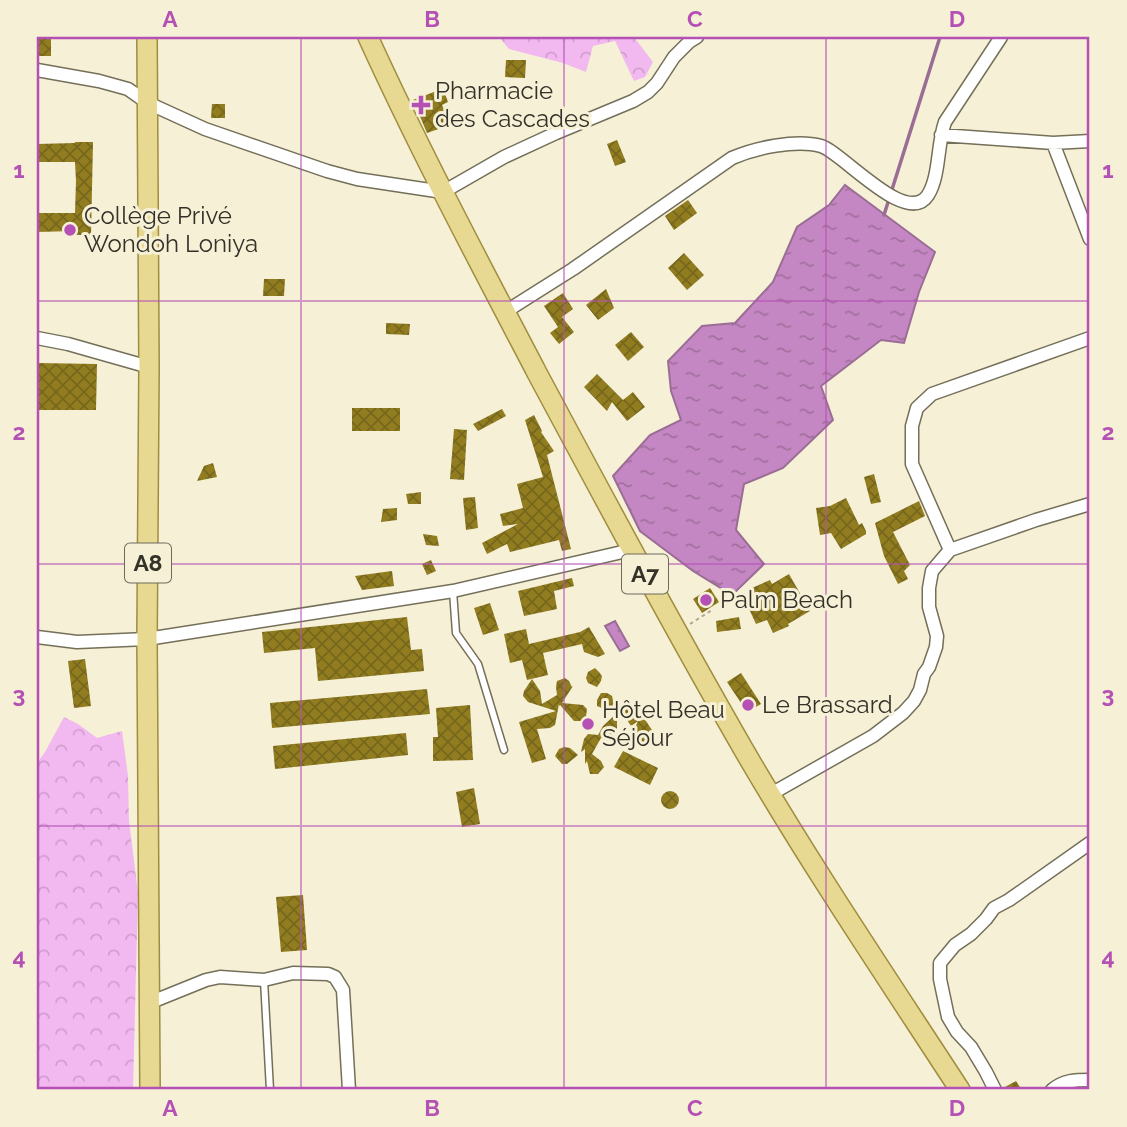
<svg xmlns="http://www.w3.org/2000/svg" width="1127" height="1127" font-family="Raleway,sans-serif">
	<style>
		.forest { fill: url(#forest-crowns) }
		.water { fill: url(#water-ripples); stroke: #9a6d94; stroke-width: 2 }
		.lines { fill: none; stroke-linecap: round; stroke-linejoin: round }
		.stream { stroke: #9a6d94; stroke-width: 3.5 }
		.building { fill: url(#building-cross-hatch) }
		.service-casing { stroke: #746f58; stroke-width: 9 }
		.minor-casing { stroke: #746f58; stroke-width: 15 }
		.primary-casing { stroke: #9f8d3e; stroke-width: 22 }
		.path { stroke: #aca794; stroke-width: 2; stroke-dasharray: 3.5 3.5; stroke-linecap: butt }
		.service { stroke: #fff; stroke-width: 6 }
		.minor { stroke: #fff; stroke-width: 12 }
		.primary { stroke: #e8d992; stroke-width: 19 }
		.grid { fill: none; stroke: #b550b5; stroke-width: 2; stroke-opacity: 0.55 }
		.poi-dot { fill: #b550b5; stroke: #f6f0d7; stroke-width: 2.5 }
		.labels { text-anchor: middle; stroke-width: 6; stroke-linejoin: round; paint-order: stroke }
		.shield { fill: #f6f0d7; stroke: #6e6a5c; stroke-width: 2 }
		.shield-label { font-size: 23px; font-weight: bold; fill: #343128 }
		.poi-label { font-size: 24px; fill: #343128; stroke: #f6f0d7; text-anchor: start }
		.neatline { fill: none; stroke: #b550b5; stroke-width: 2.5 }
		.grid-label { font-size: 23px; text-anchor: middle; font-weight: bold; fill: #b550b5 }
	</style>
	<defs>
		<pattern id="forest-crowns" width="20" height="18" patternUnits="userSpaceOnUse" patternTransform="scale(1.75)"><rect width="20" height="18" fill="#f2b8f0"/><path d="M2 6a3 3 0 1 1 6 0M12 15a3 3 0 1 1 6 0" fill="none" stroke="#d09fce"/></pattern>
		<pattern id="water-ripples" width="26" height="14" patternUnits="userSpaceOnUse" patternTransform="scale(1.75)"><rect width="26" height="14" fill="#c587c3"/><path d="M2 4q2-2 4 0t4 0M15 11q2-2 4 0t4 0" fill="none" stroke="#a16f9e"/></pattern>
		<pattern id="building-cross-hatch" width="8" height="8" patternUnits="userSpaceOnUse" patternTransform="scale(1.75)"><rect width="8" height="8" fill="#917d20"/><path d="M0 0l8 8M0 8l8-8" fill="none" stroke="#77671c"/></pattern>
	</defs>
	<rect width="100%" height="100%" fill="#f6f0d7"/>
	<!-- forest -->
	<path class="forest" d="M499,37H634L653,62L645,77L634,81L615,41L593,46L586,72L563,63L509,49Z
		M64,717L78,724L97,738L122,731L128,776L129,821L138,893L133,1090H37V763L45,752Z"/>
	<!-- water -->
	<path class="water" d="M845,185L935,252L919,292L904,343L881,340L821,386L833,420L783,468L744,484L736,530L764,564L732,595L693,571L640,531L613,476L650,435L681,420L671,391L668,361L702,326L735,323L773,282L797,227L829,205Z
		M615,621L629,646L620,651L605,626Z"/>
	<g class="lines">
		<!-- stream -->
		<path class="stream" d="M884,215L940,37"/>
	</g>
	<!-- building -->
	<path class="building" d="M37,37H51V56H37Z
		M506,60H526L525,78L505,77Z
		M439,90L440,93L444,91L448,102L442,105L450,125L427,133L413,100Z
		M212,104H225V118H211Z
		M617,140L626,162L615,166L607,144Z
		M75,142H93L91,235H74V231L37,232V213H75L76,181L75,162H37V144L75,143Z
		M688,200L697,213L674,230L665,216Z
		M684,253L704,275L687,290L668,268Z
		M264,279H285L284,296H263Z
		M606,289L614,308L598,320L586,305Z
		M563,293L573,309L562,317L574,332L559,344L550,333L558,327L544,306Z
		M386,323L410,324L409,335L386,334Z
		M631,332L644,347L628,361L615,345Z
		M37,363L97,364L96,410H37Z
		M597,374L623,400L633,392L645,407L627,421L612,402L607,411L584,387Z
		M352,408H400V431H352Z
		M502,409L506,416L478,431L473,424Z
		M534,415L542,431L541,432L554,451L547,455L571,549L562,551L559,540L510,552L507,544L487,554L482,543L518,524L503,526L500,514L523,508L517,484L543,477L525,420Z
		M454,429L467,430L464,480L450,479Z
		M213,463L217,477L197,481L204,466Z
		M874,474L881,502L871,504L864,477Z
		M421,492V504H408L406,494Z
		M475,497L478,528L466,530L463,498Z
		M846,498L859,525L862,523L866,531V534L841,549L831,533L820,535L816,508L830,506Z
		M919,501L925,516L893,532L910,565L904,571L908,579L898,584L884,556L875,523Z
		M397,508V520L381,522L383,509Z
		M423,534L437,536L439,546L426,545Z
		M431,560L436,571L427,575L422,564Z
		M392,571L394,586L362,590L355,576Z
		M789,574L810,611L788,624L789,626L773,633L767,620L756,624L749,609L759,604L752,588L770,580L772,584Z
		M572,578L574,586L554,591L557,609L524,616L518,591Z
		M710,588L719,602L702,613L693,599Z
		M490,603L499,630L483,635L474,608Z
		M407,617L411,650L422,649L424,671L318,681L315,648L264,653L262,632Z
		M739,617L741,629L717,632L716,621Z
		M589,627L605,654L598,657L584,652L582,644L543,653L548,675L527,680L522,660L510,663L504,634L526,629L529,644L580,632Z
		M85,659L91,706L74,708L68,661Z
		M595,668L599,672L602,676L601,681L597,687L588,683L586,678L588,672Z
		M741,673L761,704L747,712L727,682Z
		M565,678L569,681L572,687L573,686L562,703L583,705L587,709L586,716L582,721H574L560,705L559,706V704L555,725L550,728L537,729L546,759L532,763L519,722L556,711L528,702L523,696L524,691L532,679L540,691L542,704L557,695L556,687L557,681Z
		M427,689L430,714L272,728L270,703Z
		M601,693H607L612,696L616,714L597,706V700Z
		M634,703L652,730L647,733L651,739L643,744L634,730L638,721L631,726L621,711Z
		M470,705L473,760L433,761V737H438L436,708Z
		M617,713V734L610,739L601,738L592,754L601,761L604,767L598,774H590L587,761L585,764V749L581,752L584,739L588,734L598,735L603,726Z
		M406,733L408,755L275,769L273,746Z
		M564,747L570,748L578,755L567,764H562L555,756L559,749Z
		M623,751L658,768L650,785L614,767Z
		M474,788L480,824L462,827L456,792Z
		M661 800a9 9 0 1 1 18 0a9 9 0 1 1-18 0Z
		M303,895L307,950L281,952L276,897Z
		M1016,1081L1022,1090H1004L1003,1088Z"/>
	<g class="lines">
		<!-- service casing -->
		<g class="service-casing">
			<path id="service" d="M453,591L456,633L478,664L504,750
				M264,980L270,1090"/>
		</g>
		<!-- minor casing -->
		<g class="minor-casing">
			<path id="minor" d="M37,70L99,81L128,89L148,103L205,129L327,171L357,179L443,192L504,157L556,133L633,101L648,92L657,83L674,57L689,42L697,37
				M941,135L1053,143L1090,141
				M1053,143L1090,239
				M505,312L573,269L732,158C755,148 796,139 821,146C842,152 907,228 928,195C940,176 937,144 945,122L1001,37
				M37,338L68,344L149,367
				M950,550L912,464V426L917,408L932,394L1090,338
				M37,637L77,642L147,639L453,591L631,550
				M771,794L873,736L903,713L914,701L920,690L924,674L929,667L936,647L937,636L929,607V588L932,571L950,550L1036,520L1090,504
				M149,1003L206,980L220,977L264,980L293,973L328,974L335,977L343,990L349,1090
				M995,1090L986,1072L971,1047L957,1032L948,1017L940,979V963L955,945L971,934L986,919L994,908L1009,900L1090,843
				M1052,1090C1064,1080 1075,1080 1090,1080"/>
		</g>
		<!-- primary casing -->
		<g class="primary-casing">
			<path id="primary" d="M147,37L149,367L147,639L150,1090
				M368,37C420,151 479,262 537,373C605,500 673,627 745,752C812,867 887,978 960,1090"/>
		</g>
		<!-- path -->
		<path class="path" d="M690,624L712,610"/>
		<!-- service -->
		<use href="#service" class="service"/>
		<!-- minor -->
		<use href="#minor" class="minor"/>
		<!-- primary -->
		<use href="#primary" class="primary"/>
	</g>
	<!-- grid -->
	<path class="grid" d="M301,37V1090M564,37V1090M826,37V1090M37,301H1090M37,564H1090M37,826H1090"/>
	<!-- markers -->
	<g class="poi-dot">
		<path d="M417.5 94.5h7v7h7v7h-7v7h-7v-7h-7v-7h7z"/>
		<circle cx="70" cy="230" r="7"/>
		<circle cx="706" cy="600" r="7"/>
		<circle cx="748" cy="705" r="7"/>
		<circle cx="588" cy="724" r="7"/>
	</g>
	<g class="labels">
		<!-- shield labels -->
		<g class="shield">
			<rect x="125" y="543.5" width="46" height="39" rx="5"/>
			<rect x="622" y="554.5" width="46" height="39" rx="5"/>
		</g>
		<g class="shield-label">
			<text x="148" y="571">A8</text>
			<text x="645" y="582">A7</text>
		</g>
		<!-- poi labels -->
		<g class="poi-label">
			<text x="435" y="99">Pharmacie<tspan x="435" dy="28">des Cascades</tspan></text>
			<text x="84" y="224">Collège Privé<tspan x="84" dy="28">Wondoh Loniya</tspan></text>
			<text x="720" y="608">Palm Beach</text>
			<text x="762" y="713">Le Brassard</text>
			<text x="602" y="718">Hôtel Beau<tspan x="602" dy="28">Séjour</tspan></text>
		</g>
	</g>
	<!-- border -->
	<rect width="1127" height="1127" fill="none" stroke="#f6f0d7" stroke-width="77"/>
	<rect x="38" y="38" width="1050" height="1050" class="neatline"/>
	<g class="grid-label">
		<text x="170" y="27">A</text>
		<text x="432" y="27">B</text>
		<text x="695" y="27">C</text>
		<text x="957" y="27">D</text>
		<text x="19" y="178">1</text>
		<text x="1108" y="178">1</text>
		<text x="19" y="440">2</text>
		<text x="1108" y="440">2</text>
		<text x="19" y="703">3</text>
		<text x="1108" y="703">3</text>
		<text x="19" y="965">4</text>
		<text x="1108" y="965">4</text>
		<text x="170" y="1116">A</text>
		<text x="432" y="1116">B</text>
		<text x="695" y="1116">C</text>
		<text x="957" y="1116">D</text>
	</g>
</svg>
